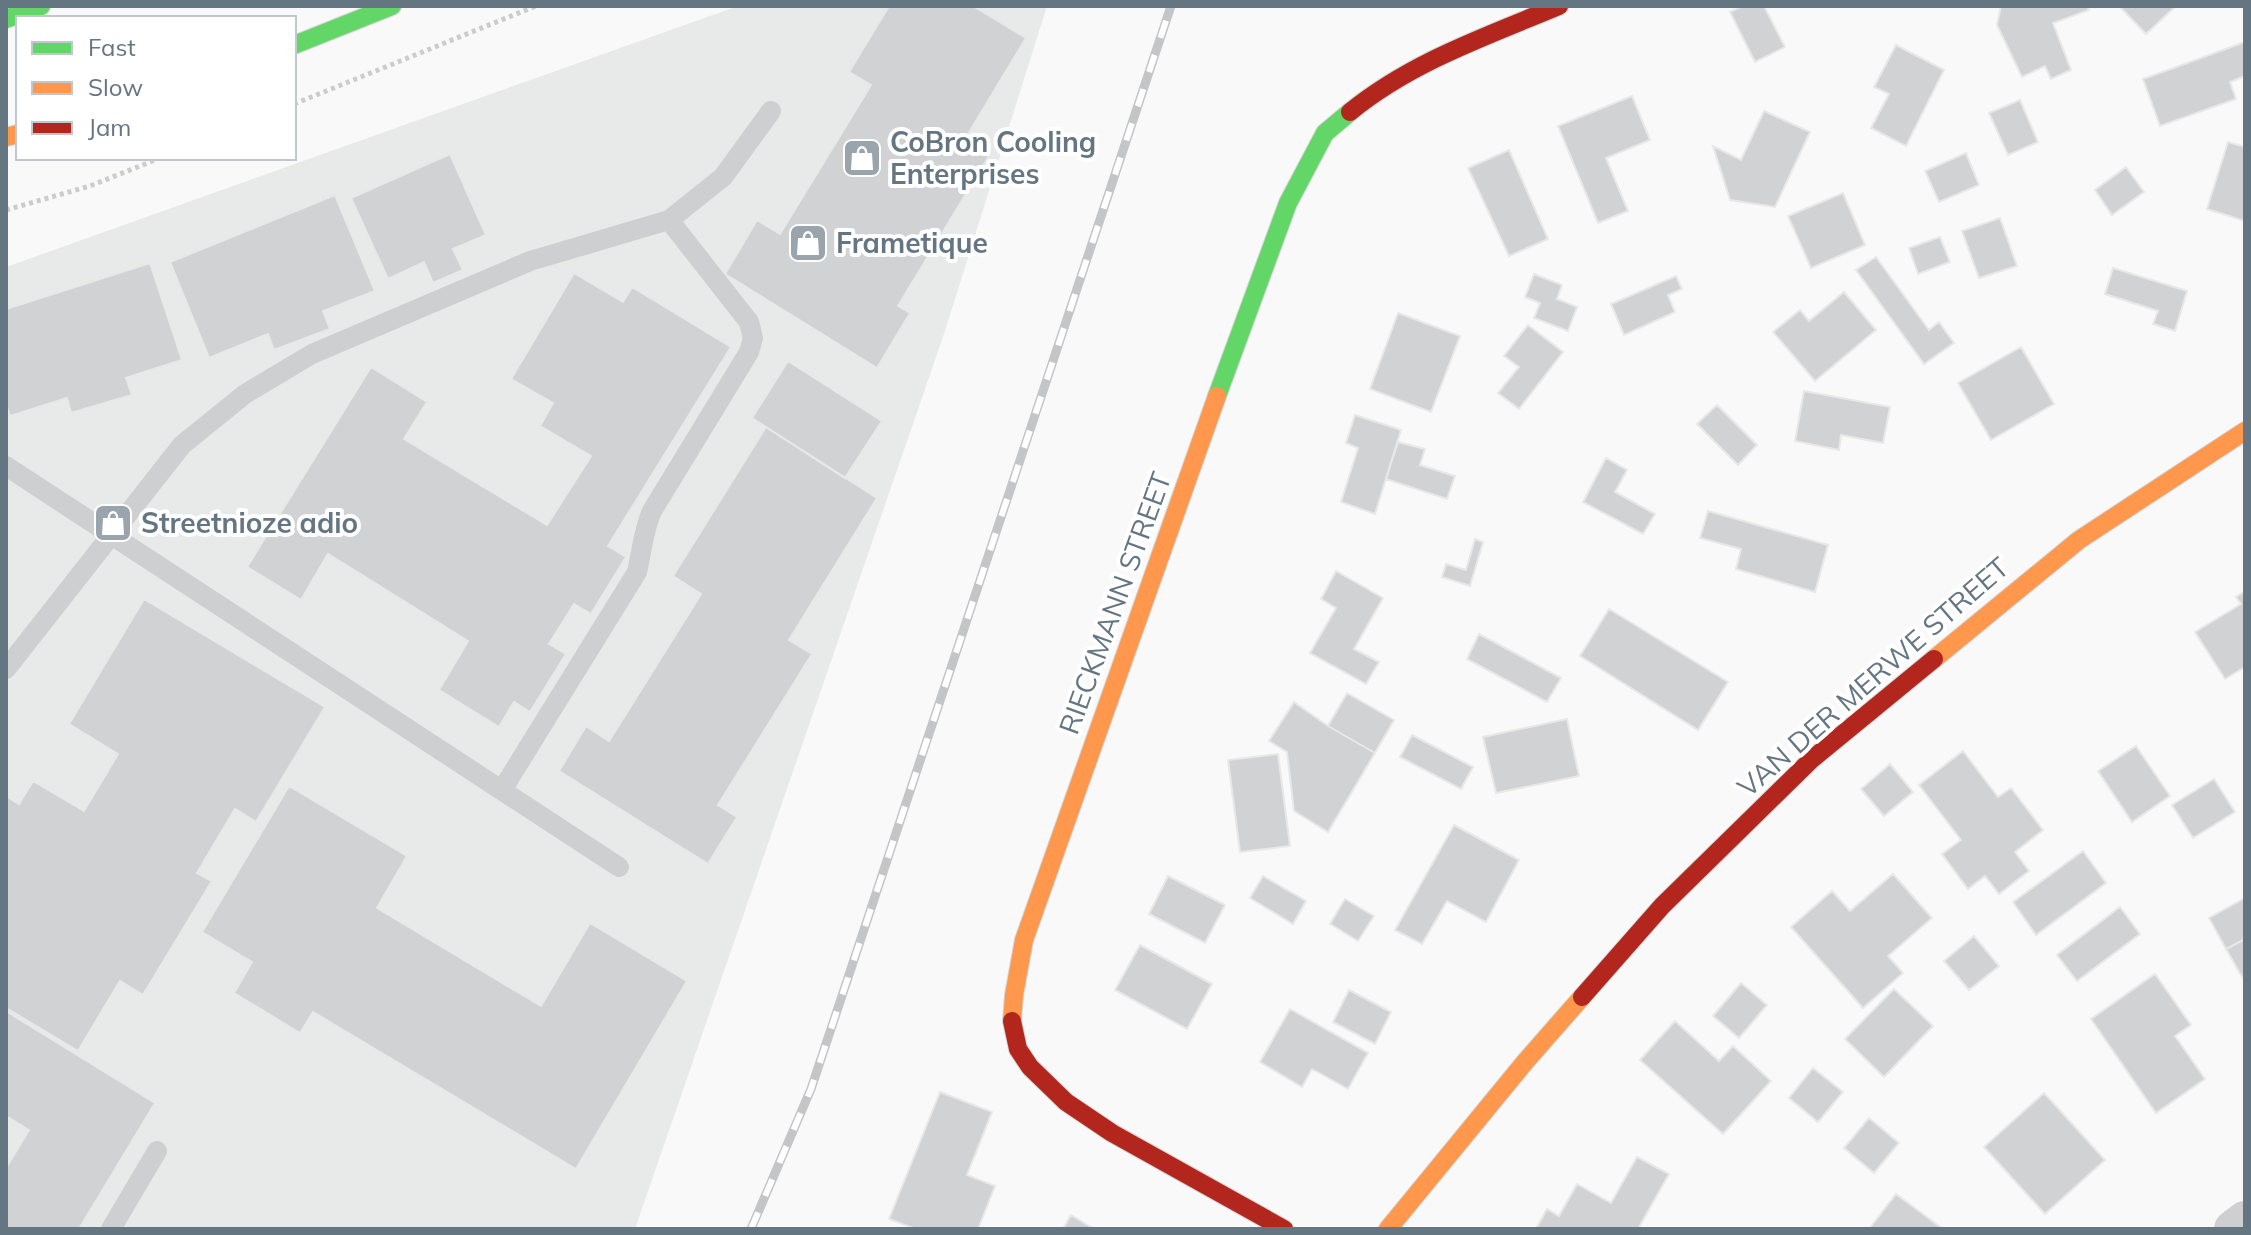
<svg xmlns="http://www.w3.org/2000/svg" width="2251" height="1235" font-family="Mulish,sans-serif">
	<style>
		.built { fill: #e8e9e9 }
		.building { fill: #d0d2d3; stroke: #e8e8e8; stroke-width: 2 }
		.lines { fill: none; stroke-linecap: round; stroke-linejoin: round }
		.fast-casing { stroke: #d5d6d7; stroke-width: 20 }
		.slow-casing { stroke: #d5d6d7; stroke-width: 20 }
		.jam-casing { stroke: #d5d6d7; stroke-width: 20 }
		.path { stroke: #cbcccd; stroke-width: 5; stroke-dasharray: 4 4; stroke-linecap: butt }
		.lane { stroke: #cecfd0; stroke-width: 20 }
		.street { stroke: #cecfd0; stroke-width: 38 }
		.fast { stroke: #63d668; stroke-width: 18 }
		.slow { stroke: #ff974d; stroke-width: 18 }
		.jam { stroke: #b3261e; stroke-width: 18 }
		.rail-casing { stroke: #c3c5c6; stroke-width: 9 }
		.rail { stroke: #fff; stroke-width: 6; stroke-dasharray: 18; stroke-linecap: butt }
		.labels { text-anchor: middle; stroke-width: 8; stroke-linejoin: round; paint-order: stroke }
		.poi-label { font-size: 28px; font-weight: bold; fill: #657683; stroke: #fff; text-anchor: start }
		.street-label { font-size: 28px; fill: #657683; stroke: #fff }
	</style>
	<rect width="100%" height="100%" fill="#f9f9f9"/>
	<!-- built -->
	<path class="built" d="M738,6H1047L944,334L635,1229H6V267Z"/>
	<!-- building -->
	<path class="building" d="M889,6H973L1026,38L967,136L992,151L898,306L910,313L877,368L725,274L757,220L780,234L871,85L849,72Z
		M1743,6H1764L1785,47L1755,62L1730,12Z
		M2001,6H2087L2089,10L2053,23L2071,70L2051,79L2045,66L2022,77L1997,25Z
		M2119,6H2176L2146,34Z
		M2245,42V76L2230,82L2236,99L2160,126L2143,79Z
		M1896,45L1944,70L1906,146L1871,128L1889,94L1874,87Z
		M1632,96L1650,140L1606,158L1628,211L1598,223L1558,126Z
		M2020,100L2038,142L2008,155L1989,113Z
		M1764,111L1810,132L1775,207L1730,200L1713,146L1741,160Z
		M2228,142L2245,147V221L2207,209Z
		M1509,150L1548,239L1509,256L1468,168Z
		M1966,153L1979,185L1939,202L1925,171Z
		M450,154L486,235L453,249L463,270L433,283L424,262L388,279L351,198Z
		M2126,167L2144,192L2112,215L2095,190Z
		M1843,193L1865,245L1811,268L1788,216Z
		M335,195L375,291L323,311L330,329L274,350L268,334L209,358L170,262Z
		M2000,218L2017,266L1979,278L1962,231Z
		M1940,237L1950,262L1918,274L1909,248Z
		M1876,257L1929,330L1939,322L1954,343L1924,364L1856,270Z
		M150,263L182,360L126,378L132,395L71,413L67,398L10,416L6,405V309Z
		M2113,268L2187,291L2175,331L2153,324L2158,311L2105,294Z
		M574,273L623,302L632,287L731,347L608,546L626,557L591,614L574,604L549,644L566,654L530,712L514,702L499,727L439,690L468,641L328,554L301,600L247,567L371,367L427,402L404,439L547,525L591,456L540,426L553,403L511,379Z
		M1534,274L1562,285L1557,299L1577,307L1568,331L1534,318L1540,303L1525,297Z
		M1676,276L1682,289L1668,295L1675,312L1624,335L1611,304Z
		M1844,292L1876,330L1815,381L1773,332L1800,310L1809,321Z
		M1398,313L1460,336L1431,412L1370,389Z
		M1528,325L1563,352L1519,409L1498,393L1519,367L1504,356Z
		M2021,347L2054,404L1991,440L1958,383Z
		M788,361L882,421L845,478L752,418Z
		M1804,391L1890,407L1883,443L1841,435L1839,450L1795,441Z
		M1717,405L1757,445L1738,465L1697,424Z
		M1355,415L1401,430L1375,514L1341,502L1358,448L1346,443Z
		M766,427L877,498L789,640L812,654L718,805L737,817L708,864L559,771L586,726L609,741L701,594L673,576Z
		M1398,442L1425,449L1420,465L1455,476L1447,499L1386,479Z
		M1606,458L1627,470L1615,492L1655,514L1643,534L1583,502Z
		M1708,511L1828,545L1815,592L1736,569L1741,549L1700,538Z
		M1475,539L1483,542L1470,586L1442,577L1446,564L1466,570Z
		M1336,571L1383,598L1354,649L1379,662L1366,684L1310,653L1336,608L1321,599Z
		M2245,591V667L2225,679L2195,632L2241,604L2236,597Z
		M144,599L325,707L256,822L235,809L197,873L212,881L143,995L120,981L78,1051L6,1008V796L19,804L33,781L84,811L118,754L69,724Z
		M1609,609L1728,682L1698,730L1580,656Z
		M1479,634L1561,678L1547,702L1467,659Z
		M1347,693L1394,720L1375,753L1328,726Z
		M1294,702L1328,726L1375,753L1328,832L1294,811L1287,752L1269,741Z
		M1567,719L1579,776L1496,793L1483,737Z
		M1412,735L1473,767L1461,789L1400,757Z
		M2136,746L2170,796L2132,822L2098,771Z
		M1963,751L1998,797L2011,788L2043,830L2015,852L2029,871L1999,894L1985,876L1968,889L1942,854L1961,840L1919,785Z
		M1278,754L1290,846L1240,852L1228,760Z
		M1890,764L1913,792L1884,816L1861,789Z
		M2214,779L2235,812L2193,838L2172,805Z
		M289,786L407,856L377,908L541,1006L590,923L687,981L576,1169L313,1012L300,1033L234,993L252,962L202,932Z
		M1454,825L1519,860L1486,922L1447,901L1422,944L1395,930Z
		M2083,851L2106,883L2036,935L2013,902Z
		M1893,874L1932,918L1888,956L1903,973L1863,1008L1791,927L1832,891L1850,911Z
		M1168,876L1225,905L1205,943L1149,914Z
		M1263,876L1306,901L1293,924L1250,898Z
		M2245,898V939L2226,949L2209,918Z
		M1345,899L1374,916L1358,941L1330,924Z
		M2120,907L2140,934L2077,981L2057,955Z
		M1974,936L1999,966L1969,990L1944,961Z
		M2245,939V982L2226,949Z
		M1140,945L1212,984L1187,1029L1115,990Z
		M2155,974L2191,1025L2175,1036L2205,1079L2156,1113L2091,1019Z
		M1741,983L1767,1005L1739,1038L1713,1016Z
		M1894,989L1933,1026L1884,1077L1845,1039Z
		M1349,990L1391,1012L1375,1044L1333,1022Z
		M1290,1009L1368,1053L1348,1089L1312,1069L1302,1087L1260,1062Z
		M6,1011L155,1103L79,1229H6V1168L29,1130L6,1116Z
		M1675,1021L1719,1061L1733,1046L1771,1081L1723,1134L1640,1060Z
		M1813,1068L1843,1092L1818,1122L1789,1098Z
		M940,1092L992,1112L967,1175L995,1186L978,1229H916L889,1219Z
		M2044,1093L2105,1160L2045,1214L1984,1147Z
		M1869,1118L1899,1143L1874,1173L1844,1148Z
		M1637,1157L1669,1174L1638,1229H1536L1547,1209L1559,1216L1577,1184L1611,1203Z
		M1896,1194L1943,1229H1869Z
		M1071,1215L1094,1229H1063Z"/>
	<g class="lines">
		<!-- fast casing -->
		<g class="fast-casing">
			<path id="fast" d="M6,19L41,6
				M294,45L392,6
				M1217,396L1288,203L1325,133L1350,112"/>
		</g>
		<!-- slow casing -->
		<g class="slow-casing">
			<path id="slow" d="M6,137L18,134
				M1934,659L2079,540L2245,431
				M1012,1021L1014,995L1024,940L1217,396
				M1388,1229L1525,1062L1582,997"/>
		</g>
		<!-- jam casing -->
		<g class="jam-casing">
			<path id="jam" d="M1350,112C1411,62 1487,36 1559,6
				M1582,997L1662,906L1811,760L1934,659
				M1012,1021L1018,1049L1030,1067L1066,1102L1112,1133L1284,1229"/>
		</g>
		<!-- path -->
		<path class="path" d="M294,104L536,6
			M6,210L90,186L160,158"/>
		<!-- lane -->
		<path class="lane" d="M6,466L619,867
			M6,669L182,445L245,394L312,354L530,261L669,220L723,177L771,111
			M502,790L637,572C642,551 643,531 652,511L749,352L753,338L749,322L669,220
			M111,1229L157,1151"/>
		<!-- street -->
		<path class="street" d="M2233,1229L2245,1220"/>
		<!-- fast -->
		<use href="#fast" class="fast"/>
		<!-- slow -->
		<use href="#slow" class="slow"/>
		<!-- jam -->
		<use href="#jam" class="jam"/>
		<!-- rail casing -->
		<g class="rail-casing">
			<path id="rail" d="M751,1229L811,1089L1171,6"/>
		</g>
		<!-- rail -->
		<use href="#rail" class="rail"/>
	</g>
	<!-- icons -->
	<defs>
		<g id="shop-square" transform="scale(2)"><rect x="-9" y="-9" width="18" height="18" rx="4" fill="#99a4ac" stroke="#fff"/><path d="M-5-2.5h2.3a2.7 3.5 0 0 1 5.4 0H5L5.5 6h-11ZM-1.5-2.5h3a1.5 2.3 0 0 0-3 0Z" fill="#fff"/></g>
	</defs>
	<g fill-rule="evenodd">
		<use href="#shop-square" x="862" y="158"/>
		<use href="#shop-square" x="808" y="243"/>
		<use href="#shop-square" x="113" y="523"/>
	</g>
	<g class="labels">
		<!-- poi labels -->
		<g class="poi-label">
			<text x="890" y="152">CoBron Cooling<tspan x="890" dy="32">Enterprises</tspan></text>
			<text x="836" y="253">Frametique</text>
			<text x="141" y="533">Streetnioze adio</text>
		</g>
		<!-- street labels -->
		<g class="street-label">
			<text transform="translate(1115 603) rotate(-70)" y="10">RIECKMANN STREET</text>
			<text transform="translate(1873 677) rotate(-41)" y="10">VAN DER MERWE STREET</text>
		</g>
	</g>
	<!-- border -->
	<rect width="2251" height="1235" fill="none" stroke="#657683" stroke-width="16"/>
	<!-- legend -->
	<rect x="16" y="16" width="280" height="144" fill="#ffffff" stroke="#c1c8cd" stroke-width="2"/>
	<rect x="32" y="42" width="40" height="12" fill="#63d668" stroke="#c1c8cd" stroke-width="2"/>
	<text x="88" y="56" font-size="24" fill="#657683">Fast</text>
	<rect x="32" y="82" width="40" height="12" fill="#ff974d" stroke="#c1c8cd" stroke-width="2"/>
	<text x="88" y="96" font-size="24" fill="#657683">Slow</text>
	<rect x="32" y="122" width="40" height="12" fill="#b3261e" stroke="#c1c8cd" stroke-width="2"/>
	<text x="88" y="136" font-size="24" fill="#657683">Jam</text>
</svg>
